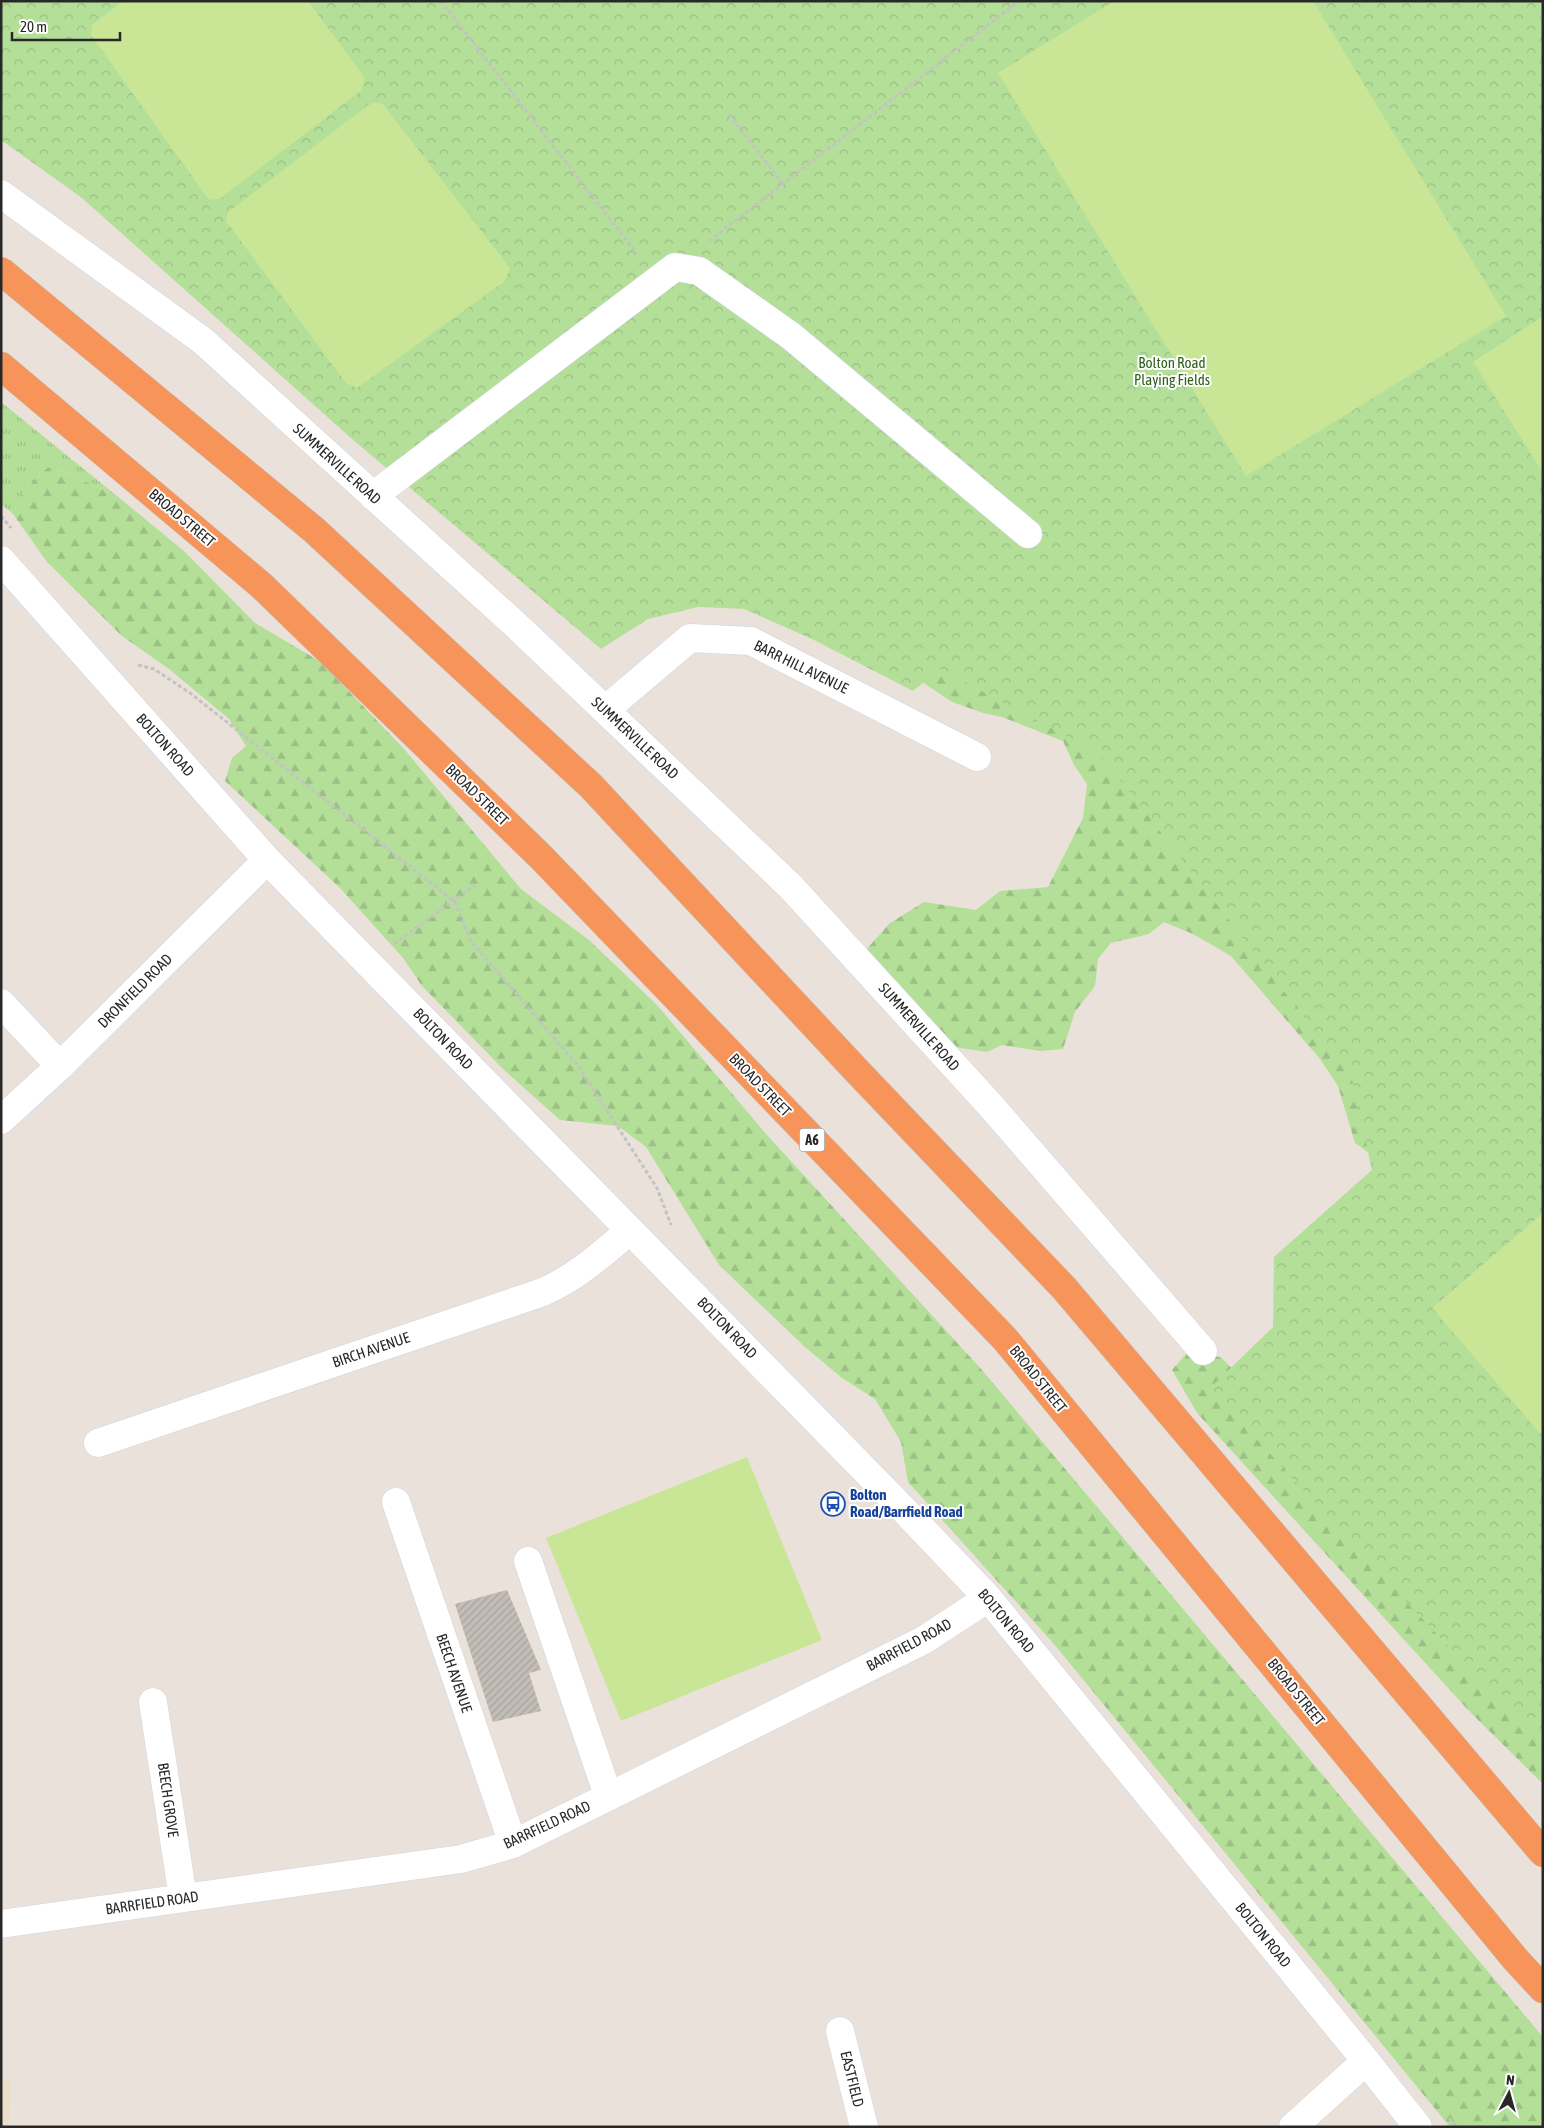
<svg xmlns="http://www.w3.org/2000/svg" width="1544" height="2128" font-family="'Asap Condensed',sans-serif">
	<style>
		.education { fill: #ebdfca }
		.grass { fill: url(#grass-tufts) }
		.forest { fill: url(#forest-firs) }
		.park { fill: url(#park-crowns) }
		.pitch { fill: #c8e695 }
		.building { fill: url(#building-hatch) }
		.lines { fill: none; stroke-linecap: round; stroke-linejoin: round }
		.minor-casing { stroke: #d0d4e1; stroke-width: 29 }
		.highway-casing { stroke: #c3c3c3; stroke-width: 29 }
		.path { stroke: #c3c3c3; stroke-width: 3; stroke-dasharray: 4 2.5; stroke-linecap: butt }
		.minor { stroke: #fff; stroke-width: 28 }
		.highway { stroke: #f79459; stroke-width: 28 }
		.highway-bridge-casing { stroke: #c3c3c3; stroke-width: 29; stroke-linecap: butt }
		.highway-bridge { stroke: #f79459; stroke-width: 28 }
		.labels { text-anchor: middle; stroke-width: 4; stroke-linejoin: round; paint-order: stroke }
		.shield { fill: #fff; stroke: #686868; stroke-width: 1 }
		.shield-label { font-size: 14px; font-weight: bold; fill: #282828 }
		.park-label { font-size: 15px; fill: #2e611c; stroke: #fff }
		.street-label { font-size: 15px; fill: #282828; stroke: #fff }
		.transit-label { font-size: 15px; font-weight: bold; fill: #164399; stroke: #fff; text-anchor: start }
	</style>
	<defs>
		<pattern id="grass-tufts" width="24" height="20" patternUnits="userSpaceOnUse" patternTransform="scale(1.25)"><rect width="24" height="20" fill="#b4df99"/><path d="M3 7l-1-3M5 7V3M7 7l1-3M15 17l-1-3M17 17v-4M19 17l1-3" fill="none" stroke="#9bbf84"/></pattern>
		<pattern id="forest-firs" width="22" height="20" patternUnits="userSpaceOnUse" patternTransform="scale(1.25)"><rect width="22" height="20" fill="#b4df99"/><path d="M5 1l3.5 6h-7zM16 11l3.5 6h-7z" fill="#9bbf84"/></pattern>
		<pattern id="park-crowns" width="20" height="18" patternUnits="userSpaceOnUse" patternTransform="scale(1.25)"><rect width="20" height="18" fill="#b4df99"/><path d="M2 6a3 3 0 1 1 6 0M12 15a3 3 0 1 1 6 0" fill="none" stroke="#9bbf84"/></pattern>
		<pattern id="building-hatch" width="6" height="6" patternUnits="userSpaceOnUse" patternTransform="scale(1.25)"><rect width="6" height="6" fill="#c2bdb6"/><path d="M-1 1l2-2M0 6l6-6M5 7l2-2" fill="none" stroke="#a7a29c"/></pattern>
	</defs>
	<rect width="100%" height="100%" fill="#eae2da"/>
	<!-- education -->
	<path class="education" d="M11,2078L9,2127H1V2080Z"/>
	<!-- grass -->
	<path class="grass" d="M1,402L117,496L51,466C32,477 22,494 13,514L1,504Z"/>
	<!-- forest -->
	<path class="forest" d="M51,466L117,496L184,551L255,623L321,662L405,750L521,889L589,940L657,1005L767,1135L982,1370L1543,2037V2127H1450L1054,1644L908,1482L901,1442L875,1399L842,1378L805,1347L719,1265L646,1147L618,1126L560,1120L503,1069L422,986L403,958L340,888L225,781L232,758L246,746L229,719L169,669L122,636L47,562L13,514C22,494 32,477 51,466Z
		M1230,563L1377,1159L1355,1143L1338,1086L1320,1059L1231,956L1193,934L1164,922L1149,934L1111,943L1098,959L1095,986L1075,1012L1063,1049L1040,1051L1002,1045L987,1052L954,1047L864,952L890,923L924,902L976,910L1000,891L1048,887L1083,818L1087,784L1074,765L1063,741L1002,717L983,713L952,702L904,670Z
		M1186,1354L1221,1357L1301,1442L1543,1717V1784L1471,1713L1197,1413L1172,1370Z"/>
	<!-- park -->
	<path class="park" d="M1,1H1543V1746L1390,1585L1210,1388L1273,1327L1274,1257L1372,1170L1352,1079L1100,754L940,669L913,691L812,639L744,609L698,607L648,619L601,649L352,439L82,198L1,140Z"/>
	<!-- pitch -->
	<path class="pitch" d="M123,1H308L365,78L362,90L221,198L209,200L91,35L92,25Z
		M1114,1H1313L1506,316L1246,476L998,73Z
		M371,103H382L510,268L505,281L357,388L346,383L226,221L228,212Z
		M1543,316V473L1473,362Z
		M1542,1214H1543V1437L1432,1308Z
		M747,1457L822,1640L621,1721L546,1538Z"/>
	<!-- building -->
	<path class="building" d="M507,1590L541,1670L529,1673L541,1711L493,1722L455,1604Z"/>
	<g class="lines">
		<!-- minor casing -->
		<g class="minor-casing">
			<path id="minor" d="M1,194L203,341L519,628L791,887L991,1106L1203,1351
				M373,496L675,267L699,271L791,336L1028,534
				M1,560L267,860L905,1511L988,1598L1366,2061L1418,2127
				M605,710L690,638L751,641L977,757
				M1,1003L60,1066
				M1,1120L60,1066L267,860
				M98,1443L543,1292C577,1277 602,1254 630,1230
				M396,1502L513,1844
				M528,1561L608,1795
				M153,1702L183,1898
				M1,1924L461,1859L513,1844L924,1640L988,1598
				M840,2031L864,2127
				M1293,2127L1366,2061"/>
		</g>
		<!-- highway casing -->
		<g class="highway-casing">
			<path id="highway" d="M1,366L262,586L541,857L1005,1339L1516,1960L1543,1989"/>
		</g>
		<!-- path -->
		<path class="path" d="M441,1L637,254
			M729,114L783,184
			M709,241L1019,1
			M1,516L11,528
			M138,665L154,669L190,693L455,902L471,941L579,1067L657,1188L671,1225
			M394,944L475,885
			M1449,2118L1457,2127"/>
		<!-- minor -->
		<use href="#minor" class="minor"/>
		<!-- highway -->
		<use href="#highway" class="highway"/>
		<!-- highway-bridge casing -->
		<g class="highway-bridge-casing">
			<path id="highway-bridge" d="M1,271L314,530L591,786L856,1070L1064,1288L1543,1853"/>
		</g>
		<!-- highway-bridge -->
		<use href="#highway-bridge" class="highway-bridge"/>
	</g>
	<!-- icons -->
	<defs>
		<g id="bus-ring" transform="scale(1.25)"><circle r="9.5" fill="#fff" stroke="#1a4fb4" stroke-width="1.5"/><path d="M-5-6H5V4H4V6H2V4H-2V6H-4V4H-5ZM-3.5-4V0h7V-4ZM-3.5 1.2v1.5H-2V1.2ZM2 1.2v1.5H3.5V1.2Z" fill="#1a4fb4"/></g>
	</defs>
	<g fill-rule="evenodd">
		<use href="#bus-ring" x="833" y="1504"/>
	</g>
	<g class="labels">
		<!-- shield labels -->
		<rect class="shield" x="799.5" y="1128.5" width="25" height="23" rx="4"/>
		<g class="shield-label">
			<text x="812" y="1145">A6</text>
		</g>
		<!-- park labels -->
		<g class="park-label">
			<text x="1172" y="368">Bolton Road<tspan x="1172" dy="17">Playing Fields</tspan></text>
		</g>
		<!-- street labels -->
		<g class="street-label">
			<text transform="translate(337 464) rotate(42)" y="5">SUMMERVILLE ROAD</text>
			<text transform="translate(182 518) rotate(40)" y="5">BROAD STREET</text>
			<text transform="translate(801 667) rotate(26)" y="5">BARR HILL AVENUE</text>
			<text transform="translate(635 738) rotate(43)" y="5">SUMMERVILLE ROAD</text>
			<text transform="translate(165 745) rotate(48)" y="5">BOLTON ROAD</text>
			<text transform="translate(477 795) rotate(44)" y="5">BROAD STREET</text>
			<text transform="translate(135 991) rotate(-45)" y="5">DRONFIELD ROAD</text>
			<text transform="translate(919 1027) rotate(48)" y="5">SUMMERVILLE ROAD</text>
			<text transform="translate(443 1039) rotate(46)" y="5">BOLTON ROAD</text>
			<text transform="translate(760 1085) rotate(46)" y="5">BROAD STREET</text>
			<text transform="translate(727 1328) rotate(46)" y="5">BOLTON ROAD</text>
			<text transform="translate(371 1350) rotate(-19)" y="5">BIRCH AVENUE</text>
			<text transform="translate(1038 1379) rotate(51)" y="5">BROAD STREET</text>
			<text transform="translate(1006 1621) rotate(50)" y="5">BOLTON ROAD</text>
			<text transform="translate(909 1645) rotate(-28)" y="5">BARRFIELD ROAD</text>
			<text transform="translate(454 1673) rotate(71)" y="5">BEECH AVENUE</text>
			<text transform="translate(1296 1692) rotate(51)" y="5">BROAD STREET</text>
			<text transform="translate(168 1800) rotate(82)" y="5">BEECH GROVE</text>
			<text transform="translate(547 1825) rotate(-25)" y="5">BARRFIELD ROAD</text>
			<text transform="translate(152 1903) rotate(-8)" y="5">BARRFIELD ROAD</text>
			<text transform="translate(1263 1935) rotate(51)" y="5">BOLTON ROAD</text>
			<text transform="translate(852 2079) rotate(76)" y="5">EASTFIELD</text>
		</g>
		<!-- transit labels -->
		<g class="transit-label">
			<text x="850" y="1500">Bolton<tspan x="850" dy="17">Road/Barrfield Road</tspan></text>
		</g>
	</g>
	<!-- border -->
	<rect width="1544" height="2128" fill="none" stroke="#282828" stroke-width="5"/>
	<!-- north arrow -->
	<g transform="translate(1509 2093) rotate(6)" stroke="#ffffff" stroke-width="4" paint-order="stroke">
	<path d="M0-4L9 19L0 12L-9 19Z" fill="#282828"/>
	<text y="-8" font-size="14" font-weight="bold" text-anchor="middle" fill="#282828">N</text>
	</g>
	<!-- scale -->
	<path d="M12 32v8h108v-8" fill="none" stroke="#282828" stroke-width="2.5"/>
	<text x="20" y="32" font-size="15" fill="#282828" stroke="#ffffff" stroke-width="4" paint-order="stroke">20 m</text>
</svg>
